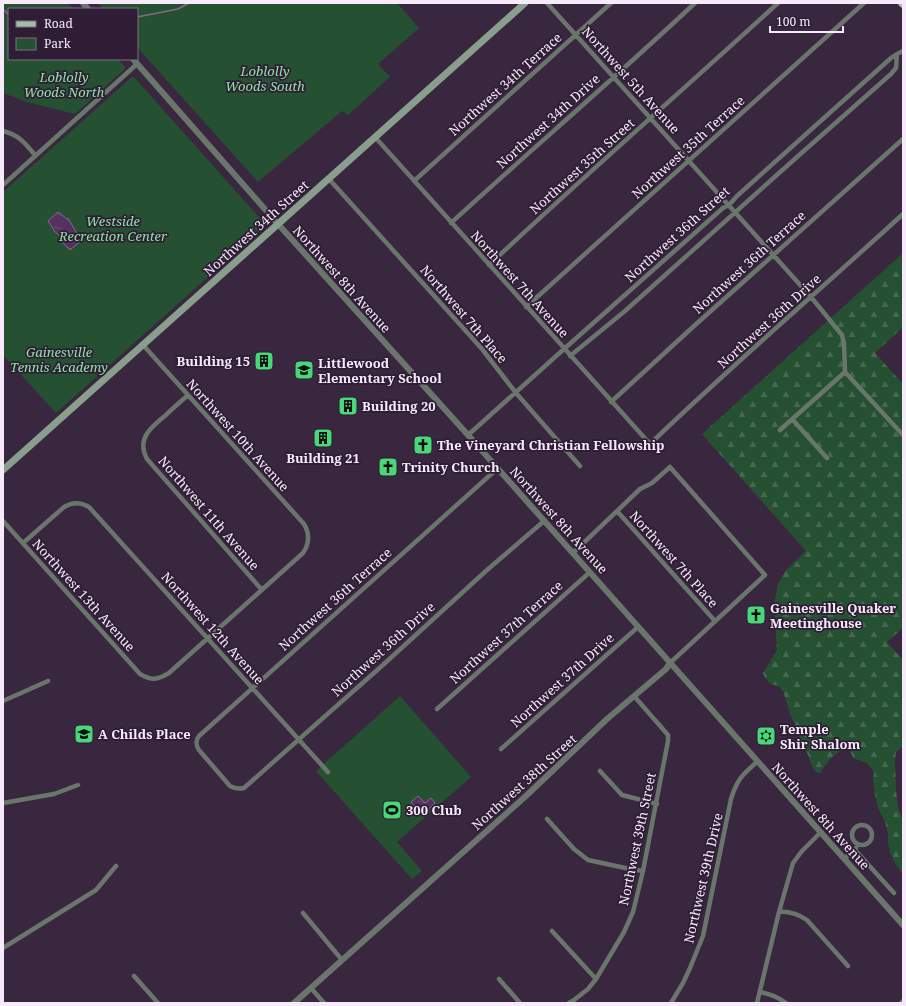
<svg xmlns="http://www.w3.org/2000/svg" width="906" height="1006" font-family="'Noto Serif',serif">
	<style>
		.green { fill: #255031 }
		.forest { fill: url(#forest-firs) }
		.water { fill: url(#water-ripples); stroke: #866890 }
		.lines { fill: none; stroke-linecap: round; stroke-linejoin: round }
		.stream { stroke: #866890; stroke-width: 1.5 }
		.minor { stroke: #6a766c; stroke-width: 4.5 }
		.tertiary { stroke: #6a766c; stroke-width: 6 }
		.secondary { stroke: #8a9e8e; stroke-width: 7 }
		.primary { stroke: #a3bda8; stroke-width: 8 }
		.labels { text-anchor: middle; stroke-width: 3.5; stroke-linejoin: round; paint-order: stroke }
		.park-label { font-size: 13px; font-style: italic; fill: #8de3a2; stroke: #2f1d35 }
		.street-label { font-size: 13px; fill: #f7ebfb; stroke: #2f1d35 }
		.poi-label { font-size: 13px; font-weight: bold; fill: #f7ebfb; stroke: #2f1d35; text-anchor: start }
	</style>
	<defs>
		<pattern id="forest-firs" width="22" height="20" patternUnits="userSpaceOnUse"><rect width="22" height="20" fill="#255031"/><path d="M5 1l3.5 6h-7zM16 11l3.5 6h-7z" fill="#456950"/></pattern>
		<pattern id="water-ripples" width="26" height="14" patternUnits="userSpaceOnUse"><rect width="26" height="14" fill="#563062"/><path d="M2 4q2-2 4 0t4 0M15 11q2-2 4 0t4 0" fill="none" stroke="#6f4e79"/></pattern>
	</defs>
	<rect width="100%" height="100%" fill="#39273f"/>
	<!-- green -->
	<path class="green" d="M3,3H68L73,9H9V59H118L126,68L75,114L30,103L3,93Z
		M98,3H397L419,28L378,64L390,77L348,115L342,111L258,182L137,47V9H103Z
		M133,76L266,225L56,413L3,355V192Z
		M400,696L471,777L397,842L422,871L412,879L316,771Z"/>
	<!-- forest -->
	<path class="forest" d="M903,253V327L875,353L903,384V628L887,642L903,660V746L896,752L895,760L896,790L898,807L903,820V875L895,863L890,852L888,842V833L885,822L878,808L875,795L873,781L874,772L867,763L853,758L849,747C837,751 826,761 821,773H817C808,765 813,756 801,746L799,732L791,716L783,691L778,686L771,684L765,678L763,673L777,650L774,604L778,584L786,570L806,551L702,434Z"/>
	<!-- water -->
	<path class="water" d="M58,212L67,219L68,218L76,232L83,239L70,250L63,243L65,240L54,231V230L48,221Z
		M418,796L425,803L431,798L435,803L422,815L411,802Z"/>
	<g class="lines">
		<!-- stream -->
		<path class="stream" d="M3,9L9,15
			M137,17L178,9L189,3"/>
		<!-- minor -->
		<path class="minor" d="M547,3L811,297L842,335L844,344L845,372L780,430
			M3,131C19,135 25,143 35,155
			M375,137L650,444C732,365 819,291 903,214
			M329,179L482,349L516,393L580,466
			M414,181L611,3
			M3,185L137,64
			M451,223C532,149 615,78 695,3
			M489,265C584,176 682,91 778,3
			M526,307L864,3
			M570,356L625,311L797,157L891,74L896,68L897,54
			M845,372L903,435
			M187,396C180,402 173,408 166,415C151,427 136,439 147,459L262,590
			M611,402L694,326L903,139
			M792,419L827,458
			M468,435L564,349L723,208L729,205L737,196L891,58L897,54L903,51
			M498,468L199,736C195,741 196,745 199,750L230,786C235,789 239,789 244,788L384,664L487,570L544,521
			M617,511L715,621
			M3,521L140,674C152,681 157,680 169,673L303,553C309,544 310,534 304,524L143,345
			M23,543L64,507C73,502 80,502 89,507L328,772
			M573,553L640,489L652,483L670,467L765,575L670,663
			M3,701L48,681
			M437,709L590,572
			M501,749L638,627
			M600,771L622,795L657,804
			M3,803L54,794L78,785
			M547,819L574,849L588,860L630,869L643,871
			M852 835a10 10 0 1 1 20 0a10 10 0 1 1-20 0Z
			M855,850L894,893
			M844,859L856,848
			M779,912C790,911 798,914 807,920L848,966
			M303,913L342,960
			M552,931L596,979
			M3,948L96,890L116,866
			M134,976L158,1003
			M499,979L520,1003
			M311,988L324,1003
			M760,992C770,994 778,997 786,1003
			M569,1003L574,1000L588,989L596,979L624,932L633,912L643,871L668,741V735L634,696
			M671,1003L683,983L690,968L703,936L713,887L731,799C737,779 743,774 758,761
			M757,1003L779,912L793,863L802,851L821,832
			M901,1003L903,1001"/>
		<!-- tertiary -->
		<path class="tertiary" d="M83,3L88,9
			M133,59L278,224L468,435L903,925
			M294,1003L527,795L607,719L666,669L670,663"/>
		<!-- secondary -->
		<path class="secondary" d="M3,470L525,3"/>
		<!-- primary -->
		<path class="primary" d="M902,3L903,4"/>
	</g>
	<!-- icons -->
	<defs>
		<g id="building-square" transform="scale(1)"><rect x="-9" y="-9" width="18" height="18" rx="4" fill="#48d779" stroke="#2f1d35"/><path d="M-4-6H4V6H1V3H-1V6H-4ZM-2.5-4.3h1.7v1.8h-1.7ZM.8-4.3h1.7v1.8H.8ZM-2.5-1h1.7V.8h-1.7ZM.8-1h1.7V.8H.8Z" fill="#111"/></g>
		<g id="school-square" transform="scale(1)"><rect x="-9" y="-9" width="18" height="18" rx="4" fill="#48d779" stroke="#2f1d35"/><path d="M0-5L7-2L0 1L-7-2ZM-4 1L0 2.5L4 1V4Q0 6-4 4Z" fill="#111"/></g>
		<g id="church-square" transform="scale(1)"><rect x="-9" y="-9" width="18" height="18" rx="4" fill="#48d779" stroke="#2f1d35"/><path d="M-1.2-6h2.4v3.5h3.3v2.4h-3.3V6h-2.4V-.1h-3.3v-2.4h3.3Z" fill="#111"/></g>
		<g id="synagogue-square" transform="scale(1)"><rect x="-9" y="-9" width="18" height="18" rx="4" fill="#48d779" stroke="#2f1d35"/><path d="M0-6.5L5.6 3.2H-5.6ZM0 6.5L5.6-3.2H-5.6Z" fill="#111"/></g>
		<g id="stadium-square" transform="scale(1)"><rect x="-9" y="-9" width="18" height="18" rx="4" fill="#48d779" stroke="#2f1d35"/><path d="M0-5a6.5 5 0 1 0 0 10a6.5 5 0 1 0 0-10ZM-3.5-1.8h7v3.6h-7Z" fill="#111"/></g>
	</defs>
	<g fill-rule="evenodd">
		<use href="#building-square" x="264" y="361"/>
		<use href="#school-square" x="304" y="370"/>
		<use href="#building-square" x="348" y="406"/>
		<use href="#building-square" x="323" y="438"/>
		<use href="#church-square" x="423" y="445"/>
		<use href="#church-square" x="388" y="467"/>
		<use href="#church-square" x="756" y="615"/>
		<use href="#school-square" x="84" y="734"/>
		<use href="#synagogue-square" x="766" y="736"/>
		<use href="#stadium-square" x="392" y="810"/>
	</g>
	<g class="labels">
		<!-- park labels -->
		<g class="park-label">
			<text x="265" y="76">Loblolly<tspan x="265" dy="15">Woods South</tspan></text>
			<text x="64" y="82">Loblolly<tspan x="64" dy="15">Woods North</tspan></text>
			<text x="113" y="226">Westside<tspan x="113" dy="15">Recreation Center</tspan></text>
			<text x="59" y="357">Gainesville<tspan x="59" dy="15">Tennis Academy</tspan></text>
		</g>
		<!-- street labels -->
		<g class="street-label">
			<text transform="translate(631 80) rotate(48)" y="5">Northwest 5th Avenue</text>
			<text transform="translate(505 84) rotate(-42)" y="5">Northwest 34th Terrace</text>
			<text transform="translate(548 121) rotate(-42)" y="5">Northwest 34th Drive</text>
			<text transform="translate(688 147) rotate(-42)" y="5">Northwest 35th Terrace</text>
			<text transform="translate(582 166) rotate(-42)" y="5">Northwest 35th Street</text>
			<text transform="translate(256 228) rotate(-42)" y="5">Northwest 34th Street</text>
			<text transform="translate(677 234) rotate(-42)" y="5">Northwest 36th Street</text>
			<text transform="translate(749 262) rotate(-42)" y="5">Northwest 36th Terrace</text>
			<text transform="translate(342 279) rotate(48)" y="5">Northwest 8th Avenue</text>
			<text transform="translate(520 284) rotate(48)" y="5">Northwest 7th Avenue</text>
			<text transform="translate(464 314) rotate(49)" y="5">Northwest 7th Place</text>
			<text transform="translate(769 321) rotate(-42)" y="5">Northwest 36th Drive</text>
			<text transform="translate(238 435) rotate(48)" y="5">Northwest 10th Avenue</text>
			<text transform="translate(209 513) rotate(49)" y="5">Northwest 11th Avenue</text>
			<text transform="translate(559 520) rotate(48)" y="5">Northwest 8th Avenue</text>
			<text transform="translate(674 559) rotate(48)" y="5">Northwest 7th Place</text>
			<text transform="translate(84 595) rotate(48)" y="5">Northwest 13th Avenue</text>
			<text transform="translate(335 599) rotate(-42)" y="5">Northwest 36th Terrace</text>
			<text transform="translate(213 628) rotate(48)" y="5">Northwest 12th Avenue</text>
			<text transform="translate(506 632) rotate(-42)" y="5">Northwest 37th Terrace</text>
			<text transform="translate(383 649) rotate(-42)" y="5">Northwest 36th Drive</text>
			<text transform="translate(562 680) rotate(-42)" y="5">Northwest 37th Drive</text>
			<text transform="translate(524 782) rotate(-42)" y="5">Northwest 38th Street</text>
			<text transform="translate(821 816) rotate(48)" y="5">Northwest 8th Avenue</text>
			<text transform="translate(637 839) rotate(-78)" y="5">Northwest 39th Street</text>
			<text transform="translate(703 878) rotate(-77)" y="5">Northwest 39th Drive</text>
		</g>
		<!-- poi labels -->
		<g class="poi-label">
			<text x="250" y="366" text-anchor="end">Building 15</text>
			<text x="318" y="368">Littlewood<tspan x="318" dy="15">Elementary School</tspan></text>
			<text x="362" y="411">Building 20</text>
			<text x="437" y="450">The Vineyard Christian Fellowship</text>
			<text x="323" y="463" text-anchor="middle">Building 21</text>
			<text x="402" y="472">Trinity Church</text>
			<text x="770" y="613">Gainesville Quaker<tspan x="770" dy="15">Meetinghouse</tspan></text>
			<text x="780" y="734">Temple<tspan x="780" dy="15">Shir Shalom</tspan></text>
			<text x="98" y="739">A Childs Place</text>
			<text x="406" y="815">300 Club</text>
		</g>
	</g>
	<!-- border -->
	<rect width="906" height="1006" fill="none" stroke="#f7ebfb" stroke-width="8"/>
	<!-- legend -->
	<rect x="8" y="8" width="130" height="52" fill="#2f1d35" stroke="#7f6f84"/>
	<rect x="16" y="21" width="20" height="6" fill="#a3bda8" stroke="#7f6f84"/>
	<text x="44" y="28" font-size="12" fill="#f7ebfb">Road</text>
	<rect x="16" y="38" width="20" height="12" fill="#255031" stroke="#7f6f84"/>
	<text x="44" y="48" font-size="12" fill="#f7ebfb">Park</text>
	<!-- scale -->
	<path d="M770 26v6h73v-6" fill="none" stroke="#f7ebfb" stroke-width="2"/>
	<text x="776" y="26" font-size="12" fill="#f7ebfb" stroke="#2f1d35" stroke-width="3" paint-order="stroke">100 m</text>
</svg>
